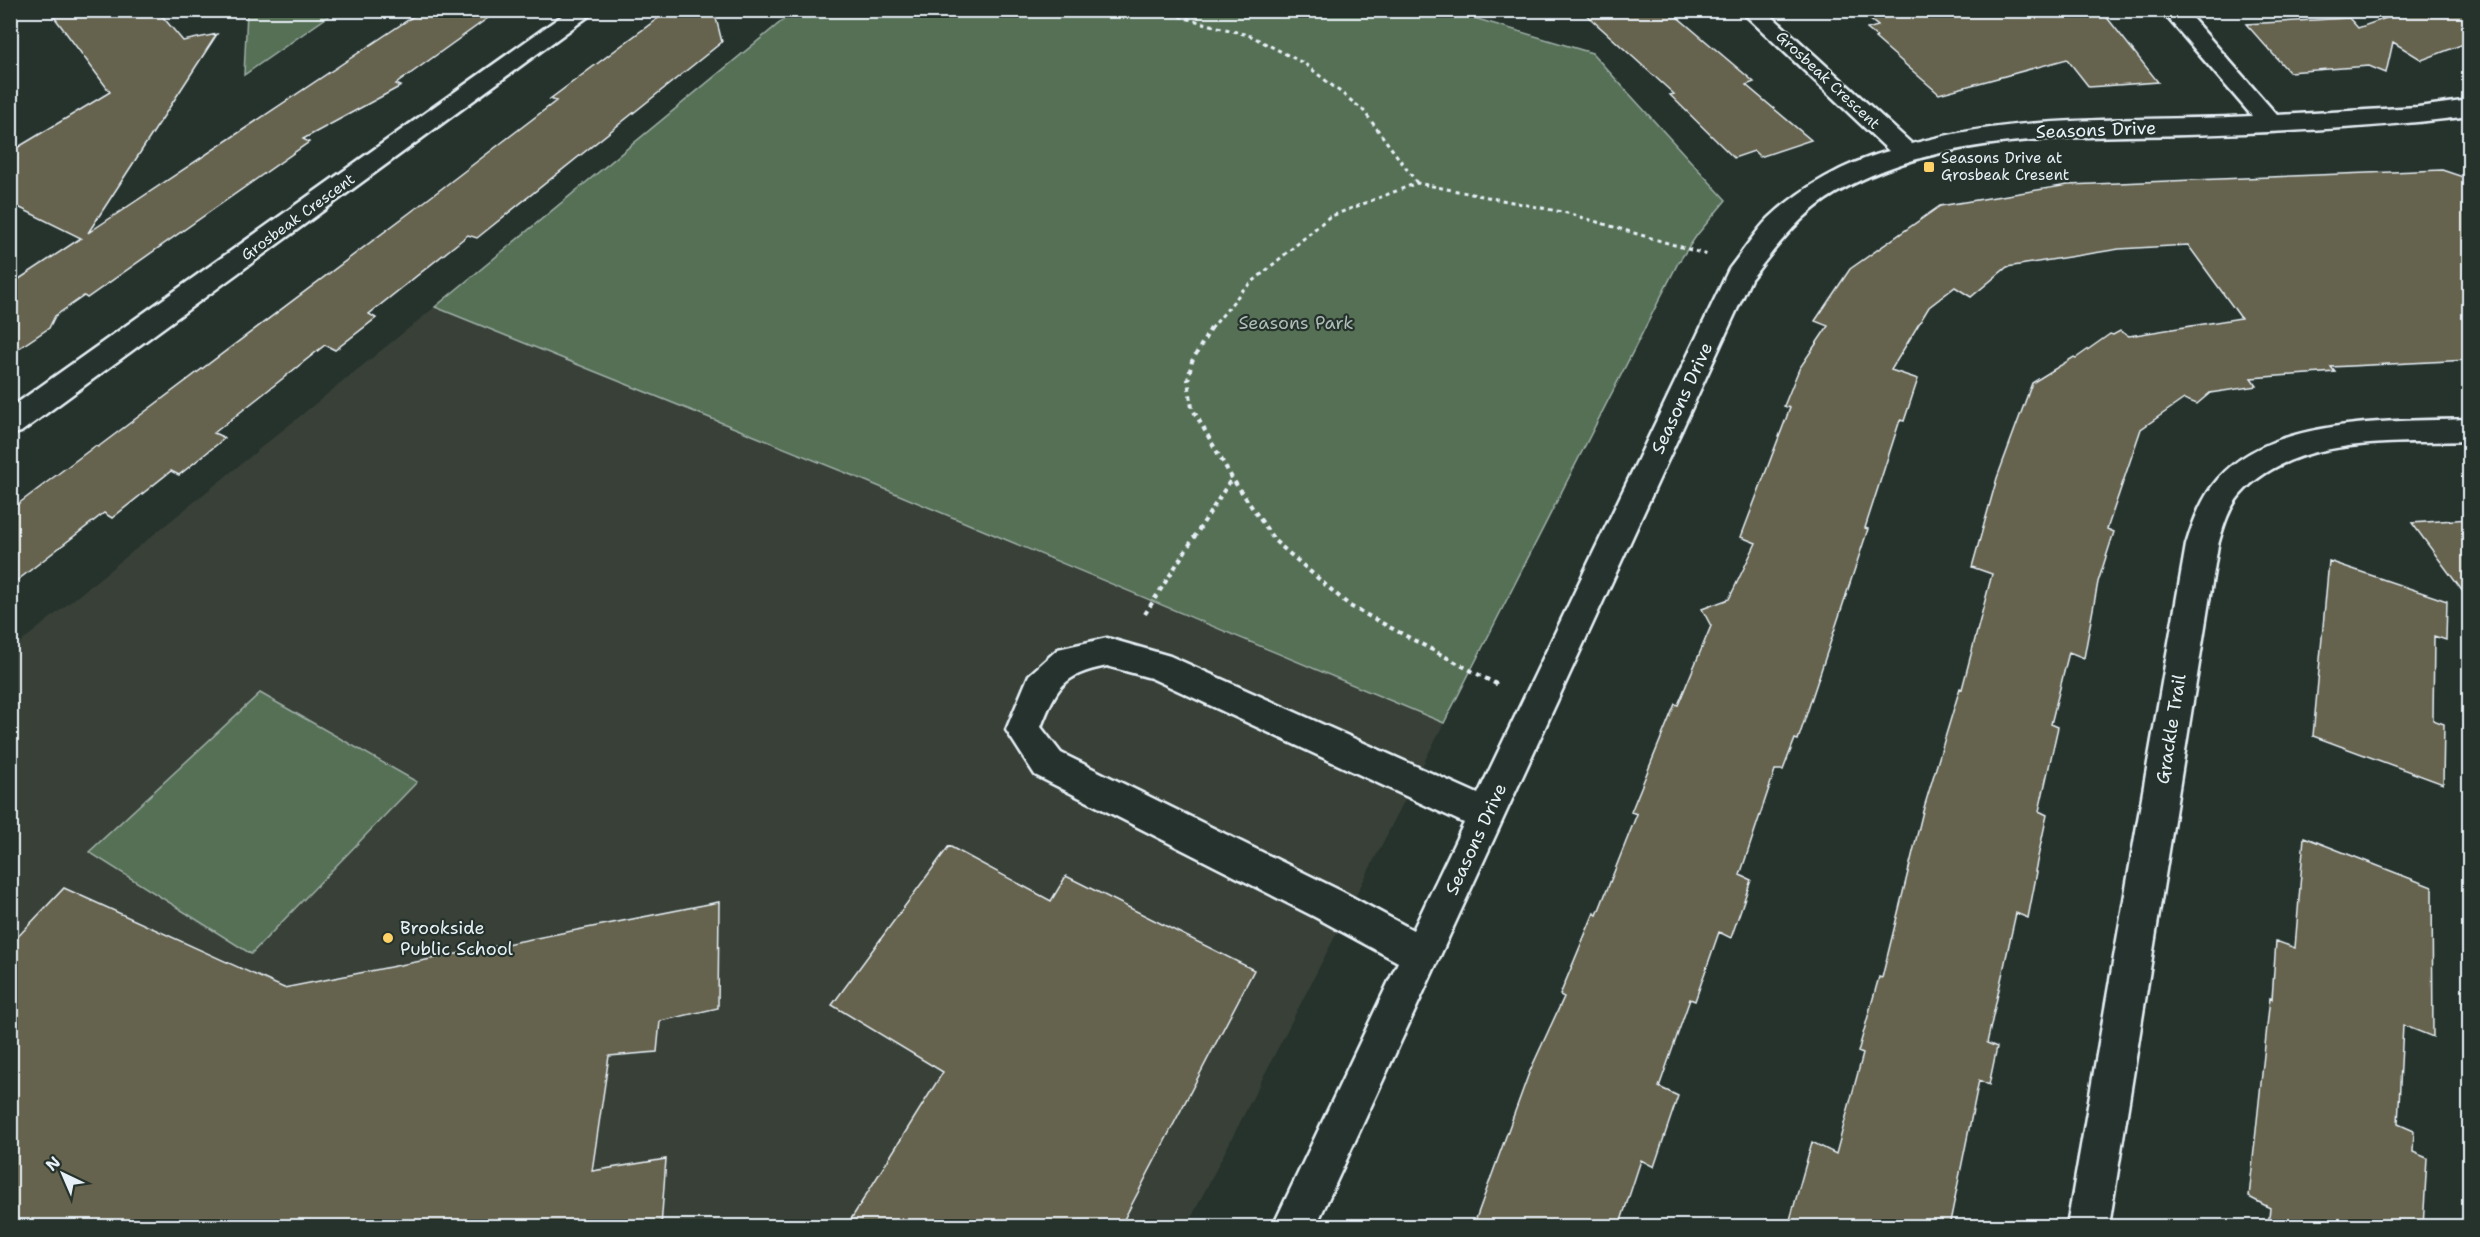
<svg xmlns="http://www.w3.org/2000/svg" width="2480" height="1237" font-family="'Shantell Sans',sans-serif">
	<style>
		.built { fill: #394137 }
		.green { fill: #567057; stroke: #9fb0a8; stroke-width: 1.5 }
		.building { fill: #65624e; stroke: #e8f1f8; stroke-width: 1.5 }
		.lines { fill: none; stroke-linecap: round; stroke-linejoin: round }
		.minor-casing { stroke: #e8f1f8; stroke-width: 5 }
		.path-far1 { stroke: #e8f1f8; stroke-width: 3; stroke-dasharray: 4 4; stroke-linecap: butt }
		.path { stroke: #e8f1f8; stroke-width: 4; stroke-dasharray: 4.5 4.5; stroke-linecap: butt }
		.minor { fill: #26332d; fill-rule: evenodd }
		.poi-dot { fill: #ffd166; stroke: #26332d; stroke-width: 2 }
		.labels { text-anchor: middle; stroke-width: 4.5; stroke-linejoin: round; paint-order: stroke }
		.far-street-label { font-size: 15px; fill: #e8f1f8; stroke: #26332d }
		.far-poi-label { font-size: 15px; fill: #e8f1f8; stroke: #26332d; text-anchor: start }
		.street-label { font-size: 18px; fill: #e8f1f8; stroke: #26332d }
		.park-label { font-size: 18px; fill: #aebdb8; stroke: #26332d }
		.poi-label { font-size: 18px; fill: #e8f1f8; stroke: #26332d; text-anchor: start }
	</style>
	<rect width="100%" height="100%" fill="#26332d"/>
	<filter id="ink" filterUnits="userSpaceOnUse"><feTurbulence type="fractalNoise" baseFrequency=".0167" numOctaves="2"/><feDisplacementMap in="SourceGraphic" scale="12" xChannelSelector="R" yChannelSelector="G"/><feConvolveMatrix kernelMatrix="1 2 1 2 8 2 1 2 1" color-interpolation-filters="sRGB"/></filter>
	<g filter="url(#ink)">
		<!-- built -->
		<path class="built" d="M435,307L861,479L1444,723L1187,1226H11V650Z"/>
		<!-- green -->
		<path class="green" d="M247,11V10L336,11L244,75Z
			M794,11H1451L1592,53L1726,200L1697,235L1678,263L1444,723L861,479L435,307Z
			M260,693L417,782L251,954L89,852Z"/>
		<!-- building -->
		<path class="building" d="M49,10H157L183,41L217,34L88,233L423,10H499L396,84L401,86L303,139L309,142L87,298L84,296L55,316L49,328L10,354V285L81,238L10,203V152L110,92Z
			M669,10H714L722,42L477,238L468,235L369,314L376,318L335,350L325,345L214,433L225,438L179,475L171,471L112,518L104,513L10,586V510L95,446L98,447L424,202L556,101L550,99Z
			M1581,10H1669L1754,82L1746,85L1811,140L1760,157L1754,151L1734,158L1670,95L1674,94Z
			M1858,10H2101L2158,82L2089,87L2067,59L1939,94L1875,38L1877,37L1867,29L1878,26Z
			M2409,10H2469V42L2422,60L2393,42L2386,73L2369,66L2289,72L2246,24L2349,18L2358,28Z
			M2442,170L2469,179V360L2331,367L2335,372L2251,378L2257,386L2210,393L2197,404L2184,399L2141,429L2107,529L2114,532L2098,582L2084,658L2069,652L2051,724L2058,727L2039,811L2047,815L2035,871L2037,872L2028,918L2016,913L1987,1043L1997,1047L1989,1085L1979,1080L1949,1227H1788L1812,1142L1836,1154L1863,1054L1858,1052L1879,977L1882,978L1923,811L1960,688L1962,689L1992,574L1972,567L1997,478L2032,383L2074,357L2076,358L2110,334L2113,335L2120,331L2129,336L2241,318L2188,245L2119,249L2007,267L1971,297L1955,287L1929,307L1891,370L1918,379L1904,421L1900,420L1865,528L1868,529L1798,740L1795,739L1783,770H1775L1740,875L1751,880L1731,938L1719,932L1695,1001L1690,999L1659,1087L1678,1096L1654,1167L1641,1160L1619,1227H1473L1529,1073L1564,997L1560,995L1594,913L1597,915L1637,814L1631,812L1675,704L1678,705L1711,626L1702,609L1729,599L1756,543L1741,537L1790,408L1784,406L1799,369L1828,326L1815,321L1850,269L1940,206L2068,185Z
			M2469,519V600L2412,523Z
			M2329,561L2447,601L2446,640L2434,636L2433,720L2444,724L2443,784L2313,736Z
			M2304,837L2432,887L2433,1037L2403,1025L2398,1124L2414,1131L2413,1152L2427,1158L2423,1227H2268L2270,1208L2249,1197L2270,998L2272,999L2276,941L2295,948Z
			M949,846L1051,901L1066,876L1254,970L1120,1227H846L943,1072L832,1005Z
			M64,888L284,988L719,902L718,1008L660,1021L657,1052L609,1056L592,1171L666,1159L661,1227H10V945Z"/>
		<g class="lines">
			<!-- minor casing -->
			<g class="minor-casing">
				<path id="minor" d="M570,10H597L21,432L10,435V408Z
					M1740,10H1765L1912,144C2021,113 2139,122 2252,116L2161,10H2185L2277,115L2418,107L2470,100V116C2376,128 2280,132 2185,135C2068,138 1941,132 1836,193C1800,214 1776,247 1751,279L1316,1226H1273L1398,962L1315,917L1035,775L1006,730L1029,675L1058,649L1107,638L1170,656L1478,794L1729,269C1742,253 1754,233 1769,218C1802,187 1845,163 1889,151ZM1107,666L1151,678L1464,823L1413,930L1341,891L1061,753L1041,727C1057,687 1062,675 1107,666Z
					M2470,419V441C2396,444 2294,434 2240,495C2228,509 2223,528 2218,545L2109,1226H2067L2186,545C2193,522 2202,497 2218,479C2273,416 2393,422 2470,419Z"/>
			</g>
			<!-- path-far1 -->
			<path class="path-far1" d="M1156,10L1251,36L1305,64L1363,110L1417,183
				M10,23L20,10
				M1211,329L1243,290L1329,217L1417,183L1567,213L1708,255"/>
			<!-- path -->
			<path class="path" d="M1211,328L1192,361L1188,380L1192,408L1232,478L1275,541L1350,606L1500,686
				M1145,614L1232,478"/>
			<!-- minor -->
			<use href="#minor" class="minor"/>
		</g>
	</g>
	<!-- markers -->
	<g class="poi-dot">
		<rect x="1923" y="161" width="12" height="12" rx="3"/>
		<circle cx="388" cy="938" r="6"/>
	</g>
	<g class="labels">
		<!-- far-street labels -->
		<g class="far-street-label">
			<text transform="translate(1828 80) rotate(43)" y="5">Grosbeak Crescent</text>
			<text transform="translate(298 217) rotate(-36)" y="5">Grosbeak Crescent</text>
		</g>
		<!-- far-poi labels -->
		<g class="far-poi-label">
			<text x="1941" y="163">Seasons Drive at<tspan x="1941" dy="17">Grosbeak Cresent</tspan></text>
		</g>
		<!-- street labels -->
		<g class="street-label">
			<text transform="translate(2096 130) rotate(-2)" y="6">Seasons Drive</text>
			<text transform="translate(1682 398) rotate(-65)" y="6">Seasons Drive</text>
			<text transform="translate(2171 729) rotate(-81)" y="6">Grackle Trail</text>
			<text transform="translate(1476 839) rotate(-65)" y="6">Seasons Drive</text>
		</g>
		<!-- park labels -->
		<g class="park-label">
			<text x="1296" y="329">Seasons Park</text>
		</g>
		<!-- poi labels -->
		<g class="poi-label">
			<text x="400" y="934">Brookside<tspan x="400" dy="21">Public School</tspan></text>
		</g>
	</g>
	<!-- margin -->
	<rect width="2480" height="1237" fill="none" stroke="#26332d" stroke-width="36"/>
	<rect x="18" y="18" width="2444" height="1201" fill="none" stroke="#e8f1f8" stroke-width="2" filter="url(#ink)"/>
	<!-- north arrow -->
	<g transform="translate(63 1174) rotate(316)" stroke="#26332d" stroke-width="4.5" paint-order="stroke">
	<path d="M0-4.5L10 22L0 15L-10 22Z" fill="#e8f1f8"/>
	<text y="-9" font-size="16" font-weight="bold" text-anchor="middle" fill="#e8f1f8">N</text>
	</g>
</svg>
